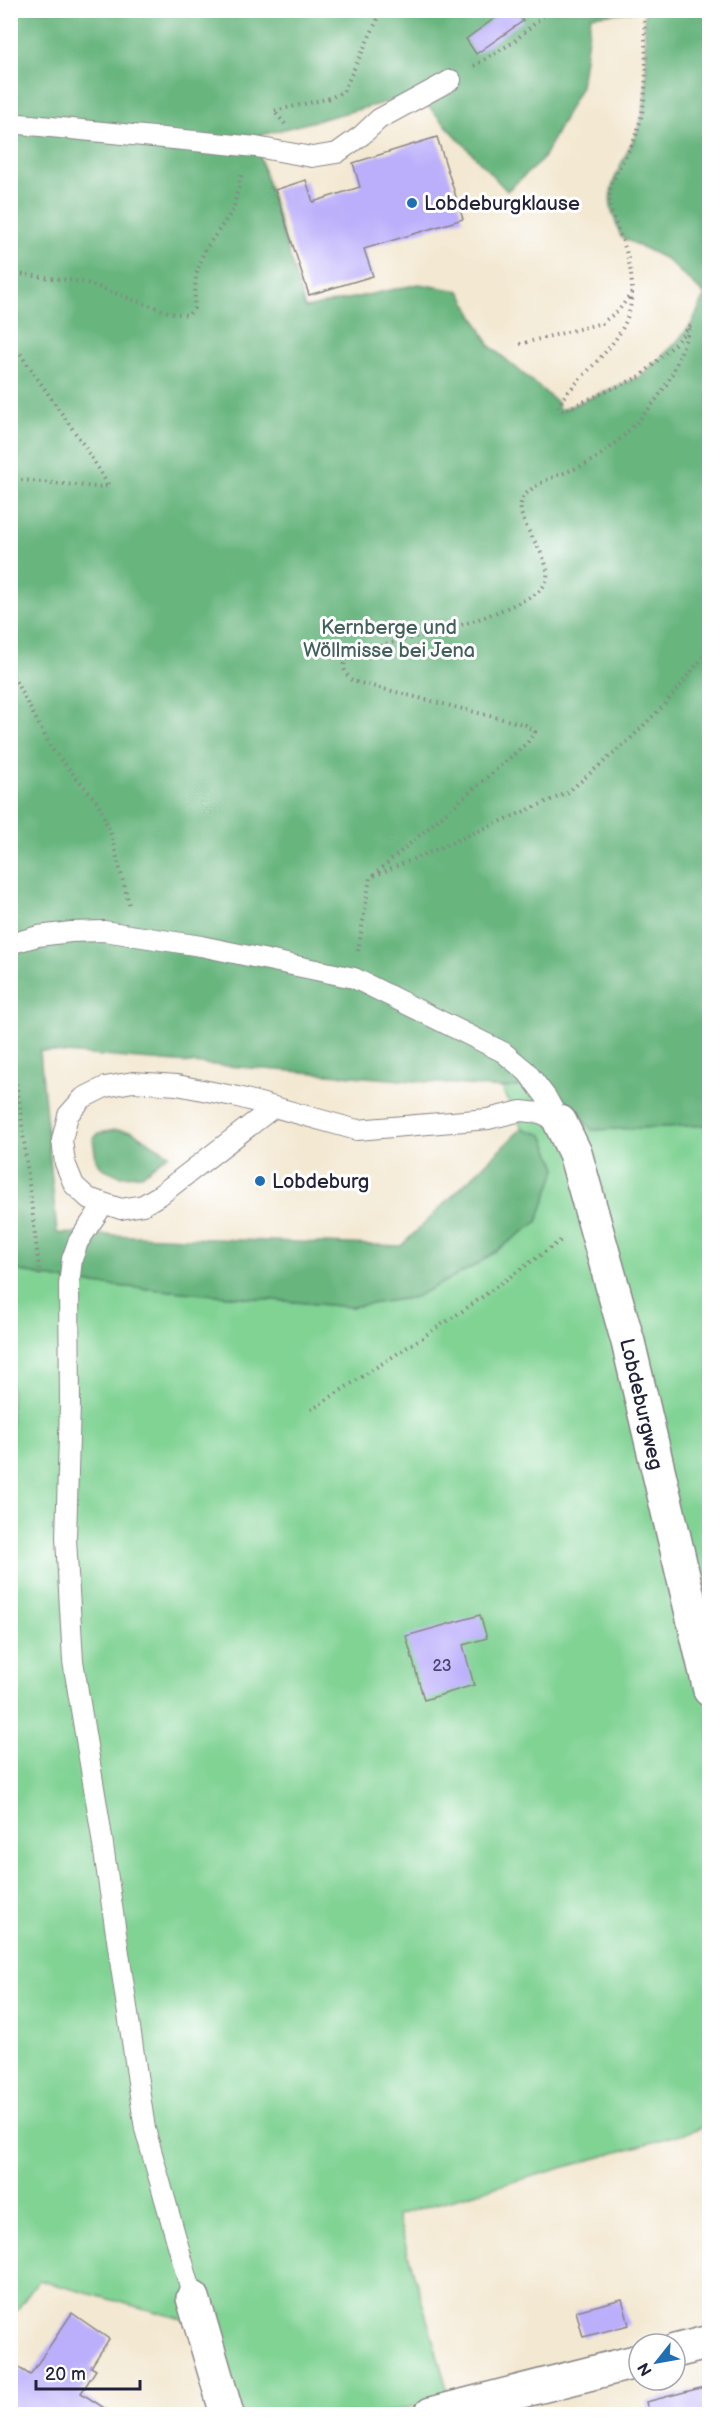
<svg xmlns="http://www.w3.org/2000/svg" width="720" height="2425" font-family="'Balsamiq Sans',sans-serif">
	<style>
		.green { fill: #81d394; stroke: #527a68; stroke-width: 1.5 }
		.forest { fill: #68b57e; stroke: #456c5c; stroke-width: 1.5 }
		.building { fill: #bbaefb }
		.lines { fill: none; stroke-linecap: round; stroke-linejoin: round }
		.lane-casing { stroke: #8a8586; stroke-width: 22 }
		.street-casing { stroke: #8a8586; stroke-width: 36 }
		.path { stroke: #8a8586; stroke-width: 4; stroke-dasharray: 1.5 4.5; stroke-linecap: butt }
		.lane { stroke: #fff; stroke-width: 20 }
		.street { stroke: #fff; stroke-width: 33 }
		.poi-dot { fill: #1f6fb2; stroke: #fff; stroke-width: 2 }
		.labels { text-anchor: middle; stroke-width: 6; stroke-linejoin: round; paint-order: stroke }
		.number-label { font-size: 16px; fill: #48456b }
		.poi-label { font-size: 20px; fill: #22223b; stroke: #fff; text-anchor: start }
		.park-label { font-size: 20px; fill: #43605a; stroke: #fff }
		.street-label { font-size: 20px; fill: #22223b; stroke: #fff }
	</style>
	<rect width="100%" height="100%" fill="#fff"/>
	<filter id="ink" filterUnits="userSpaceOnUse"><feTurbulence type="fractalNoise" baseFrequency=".0167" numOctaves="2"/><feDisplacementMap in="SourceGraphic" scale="12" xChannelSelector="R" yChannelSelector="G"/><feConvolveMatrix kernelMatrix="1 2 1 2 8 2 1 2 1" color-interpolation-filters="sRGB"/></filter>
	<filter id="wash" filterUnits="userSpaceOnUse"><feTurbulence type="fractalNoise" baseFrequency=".008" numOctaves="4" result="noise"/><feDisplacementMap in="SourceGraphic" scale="24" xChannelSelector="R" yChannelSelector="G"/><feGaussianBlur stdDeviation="1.35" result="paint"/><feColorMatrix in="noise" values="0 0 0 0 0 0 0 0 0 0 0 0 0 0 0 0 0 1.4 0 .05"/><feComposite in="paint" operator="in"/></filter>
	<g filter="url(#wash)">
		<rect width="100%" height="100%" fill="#f3e8d1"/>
		<!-- green -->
		<path class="green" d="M551,1084L592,1130L709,1125V2126L397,2215L450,2399L380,2414H229L215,2328L39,2280L11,2318V1269L71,1282L351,1307L415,1297L476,1265L537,1222L557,1168L543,1135L522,1128L502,1088Z"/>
		<!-- forest -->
		<path class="forest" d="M11,11H638L591,16L581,86L542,160L507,191L417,94L254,137L305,308L419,284L460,291L490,346L558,403V408L562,410L641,376L673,346L691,325L705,295L666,259L621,237C617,224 608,207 611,193C616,164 638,141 643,112C649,79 645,44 644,11H709V1125L592,1130L551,1084L502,1088L40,1051L57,1233L401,1246L522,1128L543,1135L557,1168L537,1222L476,1265L415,1297L351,1307L71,1282L11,1269Z
			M115,1130L132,1131L169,1154L142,1175L120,1176L102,1168L96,1160L93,1139L99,1133Z"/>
		<g id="blocks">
			<!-- building -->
			<path class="building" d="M506,10H516L523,21L476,54L466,39Z
				M437,137L463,219L364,249L373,276L309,295L275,190L306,180L313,202L360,187L353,163Z
				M480,1615L487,1638L463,1645L474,1685L424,1700L406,1636Z
				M622,2299L629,2325L583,2337L576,2311Z
				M72,2313L109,2339L91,2367L96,2370L81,2393L109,2411L107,2414H10V2362L30,2375Z
				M708,2386L710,2414H649L646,2402Z"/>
		</g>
	</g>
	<g filter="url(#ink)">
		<use href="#blocks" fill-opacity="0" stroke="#8a8586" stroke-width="1.5"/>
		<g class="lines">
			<!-- lane casing -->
			<g class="lane-casing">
				<path id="lane" d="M10,123L256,147L312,157L337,153L362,135L379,119L451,80
					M10,944L38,936L71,932L104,931L201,946L354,978L503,1052L527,1072L546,1097L560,1122
					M274,1107L160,1195L143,1205L121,1209L88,1198L74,1185L65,1163L62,1140L68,1115L83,1098L105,1087L133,1082L177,1085L238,1097L357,1130L488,1119L521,1111L540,1113L560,1122
					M103,1205L78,1242L72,1259L69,1285L70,1404L66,1538L73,1661L99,1818L145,2129L193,2298"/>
			</g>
			<!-- street casing -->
			<g class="street-casing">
				<path id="street" d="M560,1122L575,1153L628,1342L710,1690
					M193,2298L227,2414
					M675,2351L710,2342
					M431,2414L639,2361"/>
			</g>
			<!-- path -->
			<path class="path" d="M708,10L710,15
				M474,66L512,43L550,10
				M285,124L274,111L330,98L343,92L382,10
				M10,273L84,282L171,313L188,315L194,308L196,275L204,251L233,210L242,172
				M10,339L83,444L109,486L96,487L10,479
				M520,344L602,323L619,310L633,291
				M10,671L52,749L98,803L110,831L130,908
				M374,876L567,793L628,741L665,704L710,648
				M358,951L370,878L527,743L535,732L526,725L352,681C347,675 341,668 346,661C355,649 427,635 445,630C474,621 503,611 530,597C581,571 500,522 526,494C542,477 571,473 591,461C618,446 657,404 671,376C679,360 684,342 691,325L673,346L641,376L567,409L562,410L558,408L562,399C606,347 648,328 626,251C621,233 609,214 610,195C612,172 631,153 637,132C650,94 645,51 644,10
				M10,1054L19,1099L40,1277
				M311,1410L464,1310L564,1238"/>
			<!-- lane -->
			<use href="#lane" class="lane"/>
			<!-- street -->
			<use href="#street" class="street"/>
		</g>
	</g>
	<!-- markers -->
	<g class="poi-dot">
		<circle cx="412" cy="203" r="6"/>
		<circle cx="260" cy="1181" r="6"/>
	</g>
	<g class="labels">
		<!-- number labels -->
		<g class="number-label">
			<text x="442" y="1671">23</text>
		</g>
		<!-- poi labels -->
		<g class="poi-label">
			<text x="424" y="210">Lobdeburgklause</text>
			<text x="272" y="1188">Lobdeburg</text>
		</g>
		<!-- park labels -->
		<g class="park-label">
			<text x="389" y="634">Kernberge und<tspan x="389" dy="23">Wöllmisse bei Jena</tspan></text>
		</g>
		<!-- street labels -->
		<g class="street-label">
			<text transform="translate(642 1404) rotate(77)" y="7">Lobdeburgweg</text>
		</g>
	</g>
	<!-- margin -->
	<rect width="720" height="2425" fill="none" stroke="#fff" stroke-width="36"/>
	<!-- north arrow -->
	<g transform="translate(657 2362) rotate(239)"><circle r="28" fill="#ffffff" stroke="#a7a7b1" stroke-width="1.5"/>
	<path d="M0-4.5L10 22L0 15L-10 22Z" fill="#1f6fb2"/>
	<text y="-9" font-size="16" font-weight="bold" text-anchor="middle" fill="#22223b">N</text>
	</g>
	<!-- scale -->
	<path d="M36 2380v9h104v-9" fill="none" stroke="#22223b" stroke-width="3"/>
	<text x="45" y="2380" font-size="18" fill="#22223b" stroke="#ffffff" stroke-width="4.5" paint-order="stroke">20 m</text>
</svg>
